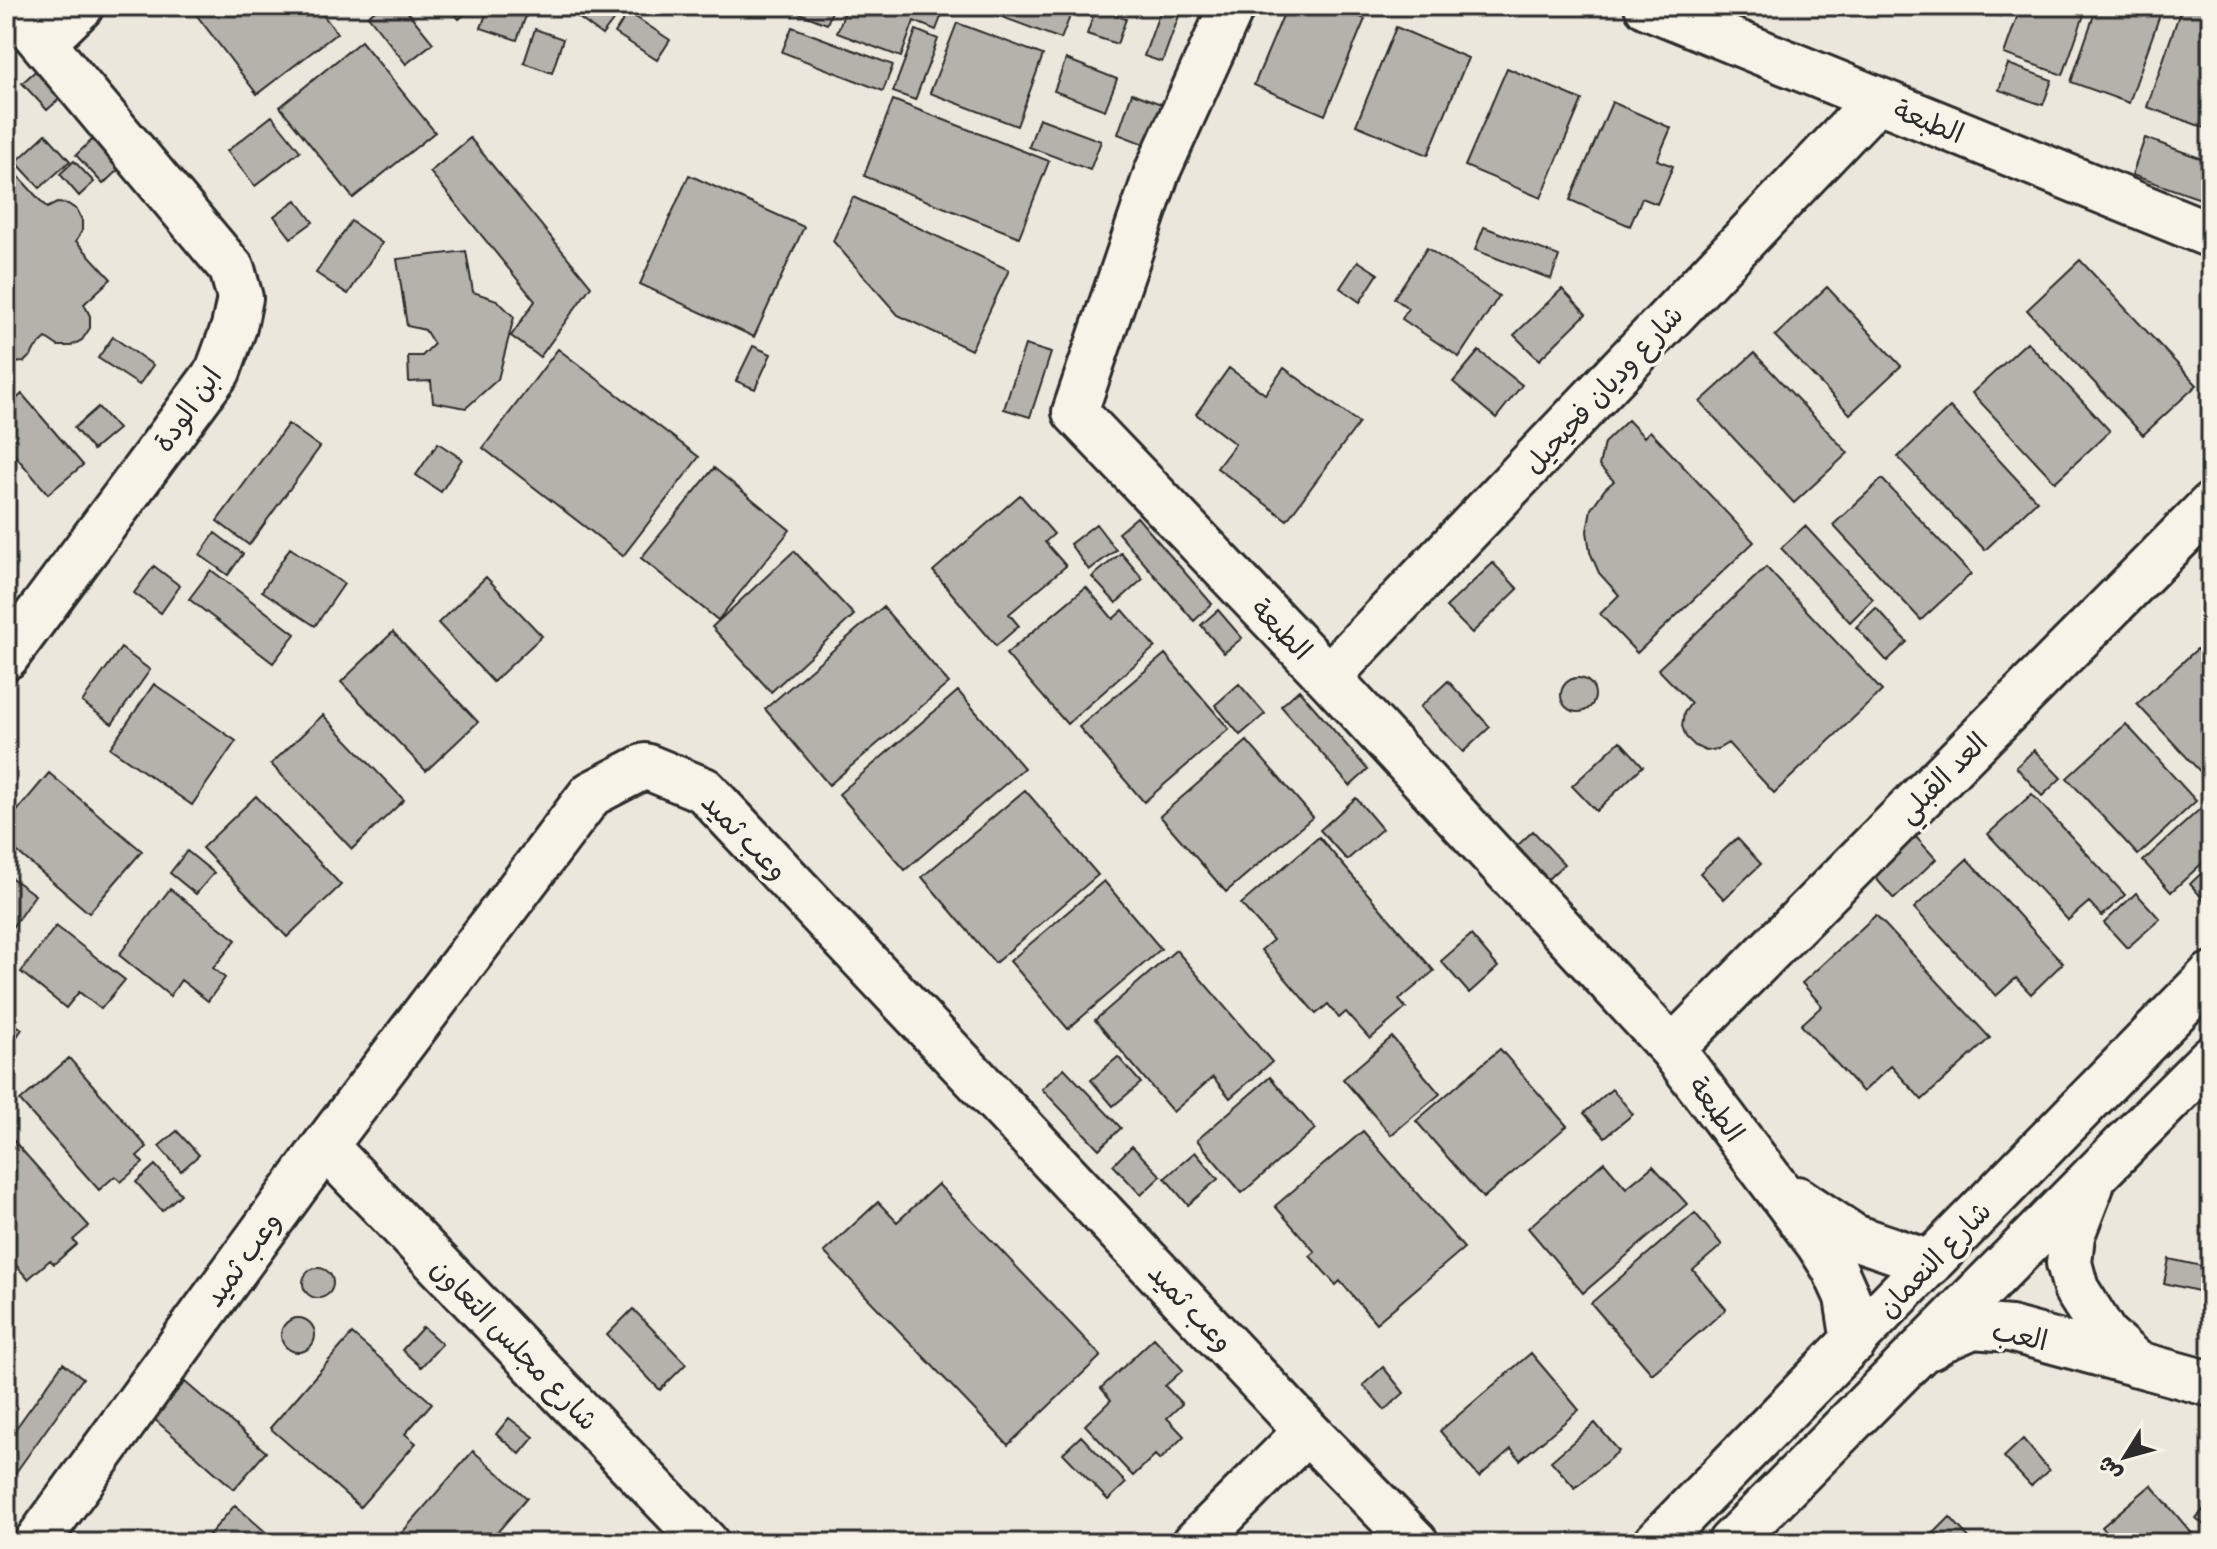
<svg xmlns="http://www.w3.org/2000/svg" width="2217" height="1549" font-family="Delius,'Playpen Sans Arabic',sans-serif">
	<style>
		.building { fill: #b5b2ab; stroke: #2b2b2b; stroke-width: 2 }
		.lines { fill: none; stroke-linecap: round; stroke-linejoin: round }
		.minor-casing { stroke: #2b2b2b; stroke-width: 50 }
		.minor { stroke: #f7f3e8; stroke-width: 44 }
		.labels { text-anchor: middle; stroke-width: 7; stroke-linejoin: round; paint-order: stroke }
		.street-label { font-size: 28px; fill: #2b2b2b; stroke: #f7f3e8 }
	</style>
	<rect width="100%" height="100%" fill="#ebe7dd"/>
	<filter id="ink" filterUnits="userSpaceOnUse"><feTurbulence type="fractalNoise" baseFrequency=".0125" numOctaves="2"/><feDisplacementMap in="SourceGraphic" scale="16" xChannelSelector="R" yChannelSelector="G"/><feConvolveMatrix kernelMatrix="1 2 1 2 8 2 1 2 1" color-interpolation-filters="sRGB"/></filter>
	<g filter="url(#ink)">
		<!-- building -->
		<path class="building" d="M197,6H316L337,33L257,94L192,9Z
			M380,6H403L433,43L406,64L368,16Z
			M448,6H475L459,19Z
			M489,6H507L527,13L517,40L481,28Z
			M563,6H624L602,35Z
			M781,6H834L827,24Z
			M847,6H936L944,9L936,30L914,21L901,57L837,33Z
			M973,6H1074L1061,39Z
			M1162,6L1180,13L1162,62L1144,56Z
			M1287,6H1336L1365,19L1325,115L1254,85Z
			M1971,6H2003L2000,16Z
			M2021,6H2087L2063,75L2004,54Z
			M2097,6H2163L2129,103L2071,82Z
			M2182,6H2211V130L2147,107Z
			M1096,8L1126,19L1117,44L1087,34Z
			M628,12L670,40L657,60L615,33Z
			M957,23L1043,55L1017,126L930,93Z
			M792,27L893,65L883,91L782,52Z
			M1396,27L1468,58L1428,155L1356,125Z
			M535,29L563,39L552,73L524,63Z
			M916,30L938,39L915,100L893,92Z
			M361,41L435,132L353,198L280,107Z
			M1066,59L1117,79L1105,110L1054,91Z
			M2008,64L2052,80L2043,105L1999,90Z
			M40,67L64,95L47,110L22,83Z
			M1507,68L1582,100L1541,198L1465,166Z
			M1132,93L1164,105L1149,146L1118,134Z
			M893,100L1049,161L1019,237L864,176Z
			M1612,102L1671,128L1657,160L1673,166L1657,204L1642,198L1630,226L1570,200Z
			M272,116L300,151L255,186L227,151Z
			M1039,118L1101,141L1090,170L1029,147Z
			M46,134L70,161L40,188L16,162Z
			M95,137L122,166L103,184L76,155Z
			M470,138L591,286L540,357L511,336L535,301L430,172Z
			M2145,138L2211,162V196L2209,202L2132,175Z
			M74,161L94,182L79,196L60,174Z
			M689,175L804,227L754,337L640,284Z
			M18,176L47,208L57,203L68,204L77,210L82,220V231L76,241L111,279L84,304L90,316V328L82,340L71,346H58L46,338L35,348L32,354L24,362L12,363L6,358V187Z
			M853,197L1009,270L971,350L898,315L833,241Z
			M296,200L313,222L291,238L274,216Z
			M351,221L382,243L348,294L316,273Z
			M1484,227L1559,256L1551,279L1475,250Z
			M1427,248L1499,296L1459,357L1402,319L1408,308L1394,298Z
			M466,251L473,292L497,300L514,317L498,379L466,408L433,402L431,381L409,382L408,356H422L434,344L425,330L407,326L397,259Z
			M2080,260L2197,385L2143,435L2027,310Z
			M1358,261L1378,274L1360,302L1340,288Z
			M1827,287L1901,366L1850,414L1775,336Z
			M1562,289L1586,314L1539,360L1514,335Z
			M113,337L153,365L139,385L98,358Z
			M2027,342L2110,431L2055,482L1972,393Z
			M1025,345L1051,353L1030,417L1004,409Z
			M753,346L771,354L755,389L736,381Z
			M558,349L699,457L623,556L483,448Z
			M1479,351L1522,385L1496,418L1453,382Z
			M1754,353L1848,453L1794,503L1700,402Z
			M1229,368L1265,394L1284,368L1359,423L1287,520L1217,468L1235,444L1196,414Z
			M22,394L83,465L48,494L6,445V408Z
			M98,407L118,429L93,450L74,428Z
			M1950,407L2037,501L1985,550L1898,457Z
			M1628,420L1644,437L1650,431L1754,542L1637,653L1600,614L1619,595L1599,573L1590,552L1587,531L1591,509L1605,489L1614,481L1599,466L1604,443Z
			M288,424L320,447L249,545L217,521Z
			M438,443L462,459L441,492L416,475Z
			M714,468L790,530L718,620L641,558Z
			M1882,479L1971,574L1921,620L1833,525Z
			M1020,495L1054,534L1045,542L1066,566L1009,614L1019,626L996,646L933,571Z
			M1137,517L1212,604L1194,621L1118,533Z
			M1096,524L1116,550L1089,570L1070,544Z
			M1805,526L1873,599L1850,622L1781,548Z
			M215,533L243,554L228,575L200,555Z
			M290,548L344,584L315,626L262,591Z
			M794,551L854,615L771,692L712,627Z
			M1121,553L1143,579L1116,603L1092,577Z
			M1493,563L1518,589L1472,633L1446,607Z
			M154,566L180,586L161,613L134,593Z
			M1766,567L1882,691L1774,793L1728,743L1718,749L1706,751L1695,746L1686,737L1682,726L1684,713L1691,703L1658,669Z
			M211,570L295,634L273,663L189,599Z
			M486,577L542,636L493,682L438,623Z
			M1086,587L1113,619L1123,610L1155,647L1067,724L1006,654Z
			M883,607L949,683L829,785L765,709Z
			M1876,608L1907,642L1887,661L1856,627Z
			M1218,610L1242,638L1224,653L1201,625Z
			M393,632L478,722L426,771L341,682Z
			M121,648L150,670L112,724L82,702Z
			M2197,649L2211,664V779L2209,781L2137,704Z
			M1165,654L1229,729L1144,802L1079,727Z
			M1561 695a17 17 0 1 1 34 0a17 17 0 1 1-34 0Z
			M1448,681L1490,727L1463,752L1420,707Z
			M154,684L236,741L192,805L110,748Z
			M1239,684L1265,714L1240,735L1215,705Z
			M1299,690L1368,770L1350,786L1281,706Z
			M958,691L1024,768L905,870L839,794Z
			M323,715L404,800L352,849L271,764Z
			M2126,724L2196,801L2138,855L2067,778Z
			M1247,741L1313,817L1226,892L1160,816Z
			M1620,741L1643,766L1596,811L1572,786Z
			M2034,750L2061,778L2042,796L2016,767Z
			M49,773L142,851L89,913L6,842V824Z
			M1025,790L1098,875L995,963L922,877Z
			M2032,794L2125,895L2102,916L2089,902L2068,920L1988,834Z
			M256,796L341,885L287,937L202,848Z
			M1356,798L1382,829L1347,860L1320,830Z
			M2211,799V855L2171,892L2143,861Z
			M1533,831L1564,864L1548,879L1517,846Z
			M1915,836L1936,859L1894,899L1873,875Z
			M1319,837L1434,971L1399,1000L1406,1008L1370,1039L1346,1012L1339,1018L1328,1004L1316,1014L1261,950L1273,940L1241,904Z
			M1737,838L1761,864L1724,899L1700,873Z
			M187,851L214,873L196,894L170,873Z
			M1967,859L2063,963L2031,994L2016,978L1996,996L1914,908Z
			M2211,864V908L2190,884Z
			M6,874L35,895L6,936Z
			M1104,881L1161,949L1068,1029L1010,961Z
			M170,889L236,940L213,968L225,978L208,1001L181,980L170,996L119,955Z
			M2136,893L2160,919L2127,948L2104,923Z
			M1876,915L1990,1038L1922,1100L1891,1066L1863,1092L1801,1025L1822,1006L1802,983Z
			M56,926L125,980L101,1009L79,992L66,1008L21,972Z
			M1471,935L1498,967L1469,993L1441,961Z
			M1176,950L1272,1062L1230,1098L1213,1077L1173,1112L1095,1020Z
			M6,1018L22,1029L6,1053Z
			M1392,1037L1440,1094L1391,1135L1343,1079Z
			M1500,1049L1567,1126L1483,1198L1416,1121Z
			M1118,1057L1141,1083L1113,1106L1091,1080Z
			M69,1058L147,1147L137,1156L143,1163L121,1182L115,1176L99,1190L20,1101Z
			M1064,1068L1121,1128L1099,1149L1042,1089Z
			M1270,1077L1315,1129L1242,1193L1197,1140Z
			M1612,1089L1633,1114L1605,1137L1584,1113Z
			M177,1131L199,1155L181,1171L159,1146Z
			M1363,1131L1464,1248L1376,1323L1340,1281L1336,1285L1310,1256L1315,1252L1275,1206Z
			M6,1132L89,1226L73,1240L77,1244L54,1264L50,1260L28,1279L6,1254Z
			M1132,1146L1161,1176L1141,1195L1113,1165Z
			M1195,1152L1218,1179L1188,1205L1165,1178Z
			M1604,1162L1626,1188L1653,1166L1687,1204L1583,1293L1528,1228Z
			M155,1165L181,1194L162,1211L136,1182Z
			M938,1184L1101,1356L1008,1445L824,1252L878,1202L897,1222Z
			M1695,1213L1722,1245L1693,1270L1726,1309L1652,1374L1591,1303Z
			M2169,1259L2211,1268V1294L2164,1283Z
			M303 1283a15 15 0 1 1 30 0a15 15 0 1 1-30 0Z
			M633,1309L686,1364L660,1390L607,1335Z
			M281 1335a17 17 0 1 1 34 0a17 17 0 1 1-34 0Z
			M423,1327L442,1344L421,1367L402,1350Z
			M352,1334L432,1403L405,1434L416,1443L360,1507L270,1428Z
			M1154,1338L1183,1370L1165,1386L1182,1404L1167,1418L1184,1436L1160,1460L1155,1455L1133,1476L1085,1425L1111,1400L1101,1388Z
			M1531,1353L1579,1410L1520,1460L1511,1449L1479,1477L1440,1431Z
			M63,1363L83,1378L9,1482L6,1480V1442Z
			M1383,1367L1404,1393L1385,1410L1363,1385Z
			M185,1382L266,1452L234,1489L153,1418Z
			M509,1418L534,1437L520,1454L496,1434Z
			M1595,1423L1619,1451L1575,1488L1551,1461Z
			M1081,1436L1126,1483L1108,1500L1063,1453Z
			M2023,1439L2049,1470L2031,1486L2004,1457Z
			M473,1451L527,1498L488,1543H393Z
			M2151,1485L2200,1543H2115L2102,1527Z
			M2211,1501V1532L2196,1518Z
			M235,1505L278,1543H202Z
			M1950,1517L1972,1541L1970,1543H1939L1932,1535Z"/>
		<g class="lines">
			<!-- minor casing -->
			<g class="minor-casing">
				<path id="minor" d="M1232,6L1157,172L1075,412L1328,677L1672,1049L1818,1243L1834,1268L1847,1297L1854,1342
					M1647,6L2211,235
					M43,43L81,6
					M6,657L218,371L234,327L240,298L232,269L12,6
					M1328,677L1877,100
					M1672,1049L2211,505
					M325,1146L706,1543
					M2091,1186L2072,1235L2069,1263L2076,1289L2105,1335L2137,1364
					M1797,1199L1854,1237L1930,1263
					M1930,1347L1943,1339L1973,1326L2010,1329L2211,1384
					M36,1543L325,1146L591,794L645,766L704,790L1307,1431L1416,1543
					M1195,1543L1307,1431
					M1656,1543L2211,975
					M1730,1543L2211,1058"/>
			</g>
			<!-- minor -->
			<use href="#minor" class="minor"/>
		</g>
	</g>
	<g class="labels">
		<!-- street labels -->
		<g class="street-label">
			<text transform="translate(1929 121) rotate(22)" y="10">الطبعة</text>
			<text transform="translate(1603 389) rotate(-47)" y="10">شارع وديان فحيحيل</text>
			<text transform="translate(187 409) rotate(-55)" y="10">ابن الودة</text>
			<text transform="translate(1282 629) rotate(46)" y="10">الطبعة</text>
			<text transform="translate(1942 777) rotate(-45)" y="10">العد القبلي</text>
			<text transform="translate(745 836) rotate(46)" y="10">وعب ثميد</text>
			<text transform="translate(1717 1109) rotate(54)" y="10">الطبعة</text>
			<text transform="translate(242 1259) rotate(-54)" y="10">وعب ثميد</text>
			<text transform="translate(1934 1259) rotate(-46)" y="10">شارع النعمان</text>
			<text transform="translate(1191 1307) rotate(47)" y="10">وعب ثميد</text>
			<text transform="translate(2020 1335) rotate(12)" y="10">العب</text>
			<text transform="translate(515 1344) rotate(46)" y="10">شارع مجلس التعاون</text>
		</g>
	</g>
	<!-- margin -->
	<rect width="2217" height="1549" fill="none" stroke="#f7f3e8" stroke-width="32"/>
	<rect x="16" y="16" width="2185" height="1517" fill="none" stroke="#2b2b2b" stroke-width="3" filter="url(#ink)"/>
	<!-- north arrow -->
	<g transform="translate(2125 1457) rotate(233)" stroke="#f7f3e8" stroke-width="6" paint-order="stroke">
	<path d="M0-6L14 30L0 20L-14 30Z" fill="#2b2b2b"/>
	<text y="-12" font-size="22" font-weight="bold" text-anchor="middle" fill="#2b2b2b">ش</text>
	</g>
</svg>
